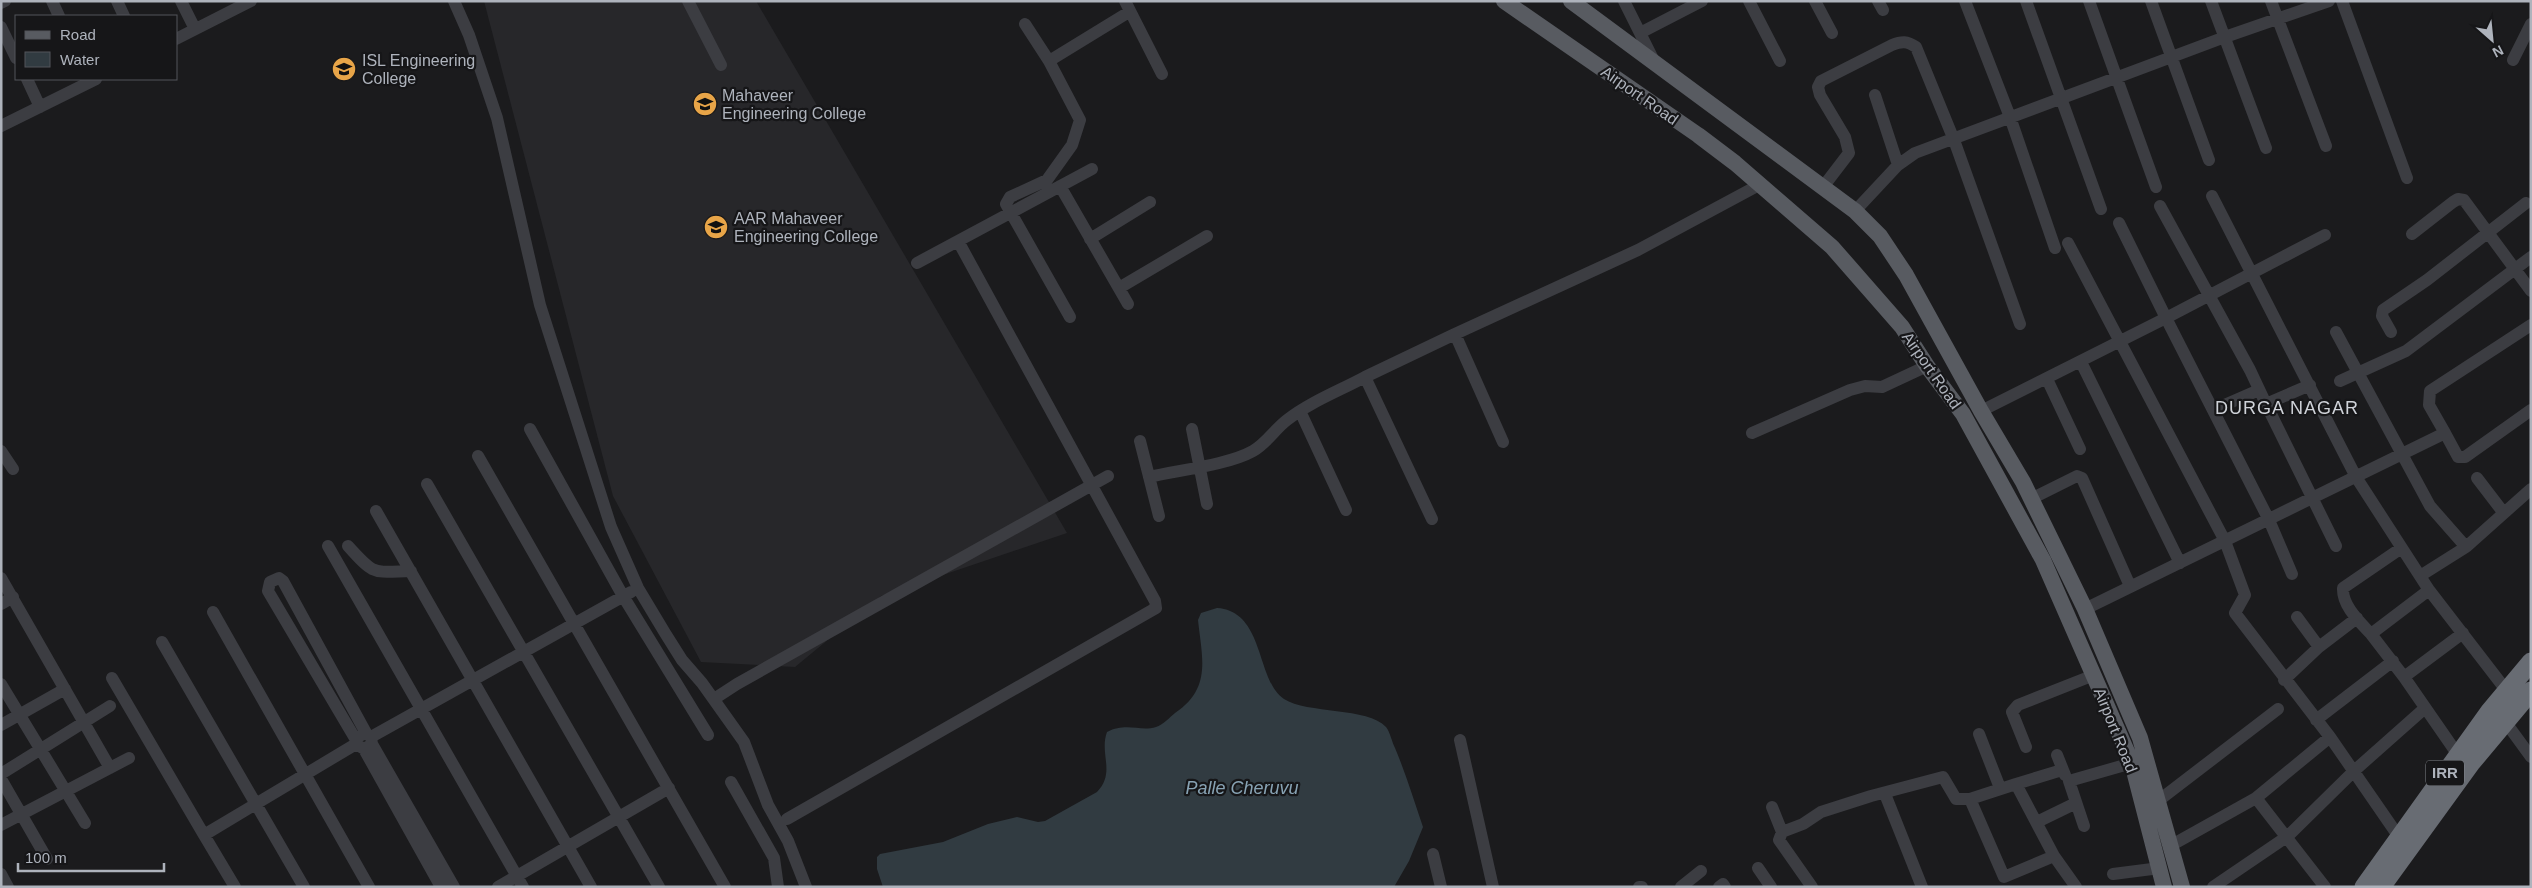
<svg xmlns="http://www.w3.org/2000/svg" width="2532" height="888" font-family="Helvetica,sans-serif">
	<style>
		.built { fill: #27272a }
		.water { fill: #313b41 }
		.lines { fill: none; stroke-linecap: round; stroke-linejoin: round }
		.minor { stroke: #3c3d42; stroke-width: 12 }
		.major { stroke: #585b61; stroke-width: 16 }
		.highway { stroke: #686c73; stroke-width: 19 }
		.labels { text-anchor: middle; stroke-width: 4.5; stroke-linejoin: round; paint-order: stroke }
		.shield { fill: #161618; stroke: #80848b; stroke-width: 1 }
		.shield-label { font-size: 15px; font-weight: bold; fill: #aeb3bc }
		.poi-label { font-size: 16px; fill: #aeb3bc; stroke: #161618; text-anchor: start }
		.street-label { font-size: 16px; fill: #aeb3bc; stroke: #161618 }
		.neighbourhood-label { font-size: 18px; letter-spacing: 1px; fill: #cfd2d8; stroke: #161618 }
		.water-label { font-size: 18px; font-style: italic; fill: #88a3b4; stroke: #161618 }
	</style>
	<rect width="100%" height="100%" fill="#1b1b1d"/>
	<!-- built -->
	<path class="built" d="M484,1H756L1067,533L881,596L795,667L701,662L613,496Z"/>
	<!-- water -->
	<path class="water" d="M1217,608C1265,611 1256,681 1284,699C1307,714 1368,707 1386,727C1390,732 1392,742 1395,748C1406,774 1414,801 1423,827L1409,861L1394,887H883L877,869V857L880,854L943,842L988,824L1017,817L1038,822L1045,821L1097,792C1116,772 1099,754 1107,732C1127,722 1140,732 1156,727C1163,725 1170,717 1175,713C1212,688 1202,658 1198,620L1201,613Z"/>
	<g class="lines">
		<!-- minor -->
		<path class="minor" d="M52,1L59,16
			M117,1L124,16
			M181,1L195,29
			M454,1L469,35L497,118L540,305L611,527L638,588L665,633L682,660L702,683L744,742L768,805L788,841L806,887
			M688,1L721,65
			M1125,1L1162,74
			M1624,1L1654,61
			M1749,1L1780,61
			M1815,1L1832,33
			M1878,1L1883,10
			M1965,1L2010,117L2055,248
			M2026,1L2101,209
			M2089,1L2156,187
			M2151,1L2209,160
			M2211,1L2266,148
			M2271,1L2326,146
			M2342,1L2407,178
			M1,3L5,1
			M1025,24L1049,61L1080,120L1072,145L1047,180L1010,197L1006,204L1070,317
			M1,27L16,58
			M1640,33L1702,1
			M176,39L251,1
			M2513,60L2531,24
			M1049,61L1129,12
			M27,79L40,107
			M1875,95L1898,165
			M1,126L96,79
			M1060,186L1128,304
			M1823,187L1849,153L1845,137L1820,95L1818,87L1821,81L1892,45C1902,41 1907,41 1916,47L1954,140L2020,324
			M2212,196L2356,477L2429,590L2506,690
			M2160,206L2250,370L2266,404L2310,385
			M1855,211L1898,165L1915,153L2225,37L2329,1
			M2119,223L2166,318L2325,235
			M2412,234L2453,202L2458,199L2464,200L2531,291
			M1090,239L1150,202
			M2068,243L2225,541L2245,595L2235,613L2330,737L2399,837
			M917,263L1092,169
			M1119,288L1207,236
			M2336,332L2430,506L2466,547L2531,489
			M2391,332L2382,316L2383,310L2427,280L2526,203
			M2081,362L2180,563
			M2047,379L2080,449
			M2340,381L2406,351L2531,257
			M2266,404L2336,546
			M2213,410L2259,390
			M1300,411L1346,510
			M1981,411L2166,318L2269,520L2292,574
			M530,429L623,596L708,735
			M1192,429L1207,504
			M1752,433L1850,390L1865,386L1882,387L1927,366
			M2445,433L2458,457H2465L2531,410
			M1140,441L1159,516
			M1503,442L1455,334L1638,250L1759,185
			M1,451L13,469
			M478,456L725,887
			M1149,477C1179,470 1228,465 1253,451C1267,443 1275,429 1287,420C1310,402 1339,391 1365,377
			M2477,478L2503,512
			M427,484L659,887
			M2031,499L2077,476L2082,478L2130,586
			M376,511L591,887
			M1432,519L1365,377L1455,334
			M328,546L523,887
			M348,546C375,576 372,572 411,571
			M2420,576L2466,547
			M1,578L110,768
			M1,604L13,597
			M2085,609L2445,433L2429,405L2430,391L2531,325
			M213,612L369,887
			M2297,617L2319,647
			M2371,634C2360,622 2342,606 2343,588L2400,549
			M162,642L304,887
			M2404,677L2371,634L2429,590
			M112,678L204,835L356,744
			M2284,680L2319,647L2357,618
			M1,684L85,823
			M714,699L737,684L1108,476
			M2316,720L2393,661
			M2504,720L2531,757
			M1,725L65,689
			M1979,734L2000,788
			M371,737L631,592
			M356,740L268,591L270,582L279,578L283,581L366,733
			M1460,740L1493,887
			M372,744L454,887
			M2026,747L2012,712L2018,705L2094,675
			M364,749L372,744L371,737L366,733L357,737L356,744L364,749L441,887
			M2057,755L2065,775
			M2458,755L2404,677L2463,633
			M2062,770L2016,784L2054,856L2076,887
			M1,774L110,706
			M1,779L47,859
			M731,782L774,858L778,887
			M1885,794L1922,887
			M2256,798L2325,887
			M1970,799L2004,877L2054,856
			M2158,801L2278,709
			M1772,807L1782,832
			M787,819L1156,608L1155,601L958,241
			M2037,822L2076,803
			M1,825L129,758
			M2084,826L2069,781L2132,763
			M204,835L235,887
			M2170,846L2256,798L2330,737
			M1433,854L1441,887
			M1758,868L1771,887
			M1,874L8,887
			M2113,874L2160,868
			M498,887L669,788
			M1639,887H1642
			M1681,887L1701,871
			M1719,887L1723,884L1725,887
			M1812,887L1779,840L1782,832L1803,824L1821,812L1871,796L1943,777L1956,799H1970L2016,784
			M2213,887L2288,836L2354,771L2425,708"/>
		<!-- major -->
		<path class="major" d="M1504,1L1698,135L1735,163L1832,247L1902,327L1927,366L1963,414L2043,560L2132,763L2164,887
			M1571,1L1855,211L1880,236L1906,275L1981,411L2023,482L2085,609L2140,738L2182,887"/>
		<!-- highway -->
		<path class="highway" d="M2364,887L2490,711L2531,662
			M2381,887L2471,763L2531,691"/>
	</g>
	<!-- icons -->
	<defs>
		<g id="university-disc" transform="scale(1.25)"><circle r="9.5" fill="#e8a548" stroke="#161618"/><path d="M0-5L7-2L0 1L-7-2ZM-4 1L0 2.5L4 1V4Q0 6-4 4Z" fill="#111"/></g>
	</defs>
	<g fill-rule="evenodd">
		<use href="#university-disc" x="344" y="69"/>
		<use href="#university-disc" x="705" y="104"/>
		<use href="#university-disc" x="716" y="227"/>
	</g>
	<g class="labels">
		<!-- shield labels -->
		<rect class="shield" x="2426" y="760.5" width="38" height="25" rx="4"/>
		<g class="shield-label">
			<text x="2445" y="778">IRR</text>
		</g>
		<!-- poi labels -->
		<g class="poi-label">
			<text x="362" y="66">ISL Engineering<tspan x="362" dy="18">College</tspan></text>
			<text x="722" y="101">Mahaveer<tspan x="722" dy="18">Engineering College</tspan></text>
			<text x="734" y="224">AAR Mahaveer<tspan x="734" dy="18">Engineering College</tspan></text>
		</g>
		<!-- street labels -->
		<g class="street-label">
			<text transform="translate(1640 95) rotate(35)" y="6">Airport Road</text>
			<text transform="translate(1932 370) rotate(55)" y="6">Airport Road</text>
			<text transform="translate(2116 730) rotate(68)" y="6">Airport Road</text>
		</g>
		<!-- neighbourhood labels -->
		<g class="neighbourhood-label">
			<text x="2287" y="414">DURGA NAGAR</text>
		</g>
		<!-- water labels -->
		<g class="water-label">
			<text x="1242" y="794">Palle Cheruvu</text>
		</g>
	</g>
	<!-- border -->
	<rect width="2532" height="888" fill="none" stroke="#aeb3bc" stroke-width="5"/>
	<!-- legend -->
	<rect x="15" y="15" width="162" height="65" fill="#161618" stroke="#53555a"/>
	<rect x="25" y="31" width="25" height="8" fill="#585b61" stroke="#53555a"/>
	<text x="60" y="40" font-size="15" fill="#aeb3bc">Road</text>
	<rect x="25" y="52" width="25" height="15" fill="#313b41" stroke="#53555a"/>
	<text x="60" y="65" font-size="15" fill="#aeb3bc">Water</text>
	<!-- north arrow -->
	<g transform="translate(2492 40) rotate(153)" stroke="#161618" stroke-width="4" paint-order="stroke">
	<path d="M0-4L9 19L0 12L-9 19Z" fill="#aeb3bc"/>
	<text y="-8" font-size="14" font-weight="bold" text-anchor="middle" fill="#aeb3bc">N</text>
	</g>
	<!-- scale -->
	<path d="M18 863v8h146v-8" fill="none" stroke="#aeb3bc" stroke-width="2.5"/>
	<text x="25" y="863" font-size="15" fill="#aeb3bc" stroke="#161618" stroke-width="4" paint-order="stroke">100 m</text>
</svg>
